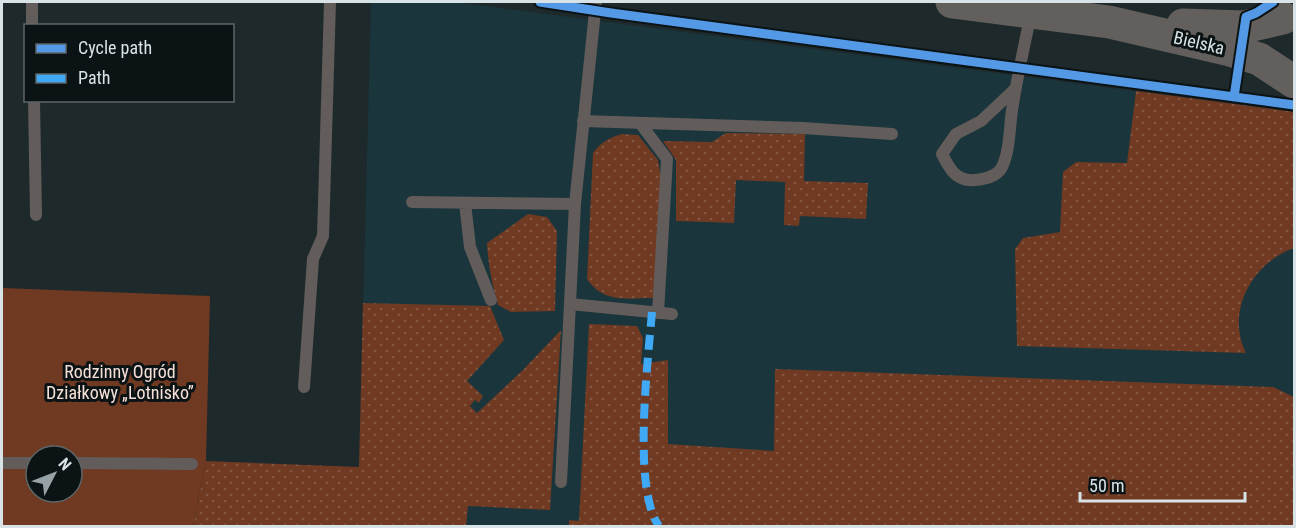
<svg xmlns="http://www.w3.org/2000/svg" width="1296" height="528" font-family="'Roboto Condensed',sans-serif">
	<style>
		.built { fill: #1a353b }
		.grass { fill: url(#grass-dots) }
		.garden { fill: #703922; fill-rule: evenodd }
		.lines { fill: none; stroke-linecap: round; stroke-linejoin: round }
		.lane { stroke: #625c5a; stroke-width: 12 }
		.secondary { stroke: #635f5c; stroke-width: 33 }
		.quiet { stroke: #3fa9f5; stroke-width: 8; stroke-dasharray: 15 8; stroke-linecap: butt }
		.cycleway-casing { stroke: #0b1315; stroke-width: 13 }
		.cycleway { stroke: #5399e6; stroke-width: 9 }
		.labels { text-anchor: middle; stroke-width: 6; stroke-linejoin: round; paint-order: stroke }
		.street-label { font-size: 18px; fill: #d7e3e6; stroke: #0b1315 }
		.park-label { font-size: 18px; fill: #f5dfd7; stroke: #0b1315 }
	</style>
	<defs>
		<pattern id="grass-dots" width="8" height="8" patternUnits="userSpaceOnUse" patternTransform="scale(1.5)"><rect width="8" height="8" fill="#703922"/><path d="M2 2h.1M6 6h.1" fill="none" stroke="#845642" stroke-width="1.8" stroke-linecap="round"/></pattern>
	</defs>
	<rect width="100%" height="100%" fill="#1e292b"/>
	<!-- built -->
	<path class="built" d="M371,2H455L1294,112V526H318L323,466L359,467Z"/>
	<!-- grass -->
	<path class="grass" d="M1136,91L1294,112V248C1253,262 1225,311 1246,353L1017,346L1015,249L1023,238L1060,232L1063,172L1076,162L1127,163Z
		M726,133L805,134L804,181L868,183L866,219L800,216L799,226L784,225L785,182L736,180L734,223L676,221V160L663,141L712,142Z
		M622,134L638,135L658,160L661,179L655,298C628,298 604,304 587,279L593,153C601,142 609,138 622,134Z
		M528,214L547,217L557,231L555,311L511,312L498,305C492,284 488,265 487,243Z
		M363,303L490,306L504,340L467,381L483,396L479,403L475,400L470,406L477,413L523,370L561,330L550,510L468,506L466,526H193L206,461L359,467Z
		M589,324L637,326L643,338L641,364L668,360V444L774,451L775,369L1273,387L1294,397V526H569V520L579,521Z"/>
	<!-- garden -->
	<path class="garden" d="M2,288L210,296L206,461L193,526H2ZM36,456H72V492H36Z"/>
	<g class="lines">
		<!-- lane -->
		<path class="lane" d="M32,2V26
			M1016,88L981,121L956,134L942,154C949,168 956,182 975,180C985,179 997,177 1002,167C1011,148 1009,124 1013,104C1018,73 1025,43 1031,13
			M34,100L36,215
			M583,121L803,128L892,134
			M640,123L667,159L658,313
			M412,202L575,204
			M465,203L470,247L491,300
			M570,304L672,314
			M304,387L313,259L323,236L330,2
			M2,463H36
			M72,463L192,464
			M561,482L575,204L596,2"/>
		<!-- secondary -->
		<path class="secondary" d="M952,2L1109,22L1230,50L1259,59L1294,82
			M1183,25L1244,27L1283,18"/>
		<!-- quiet -->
		<path class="quiet" d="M652,312C648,361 632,489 659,526"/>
		<!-- cycleway casing -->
		<g class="cycleway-casing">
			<path id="cycleway" d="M540,2L611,13L1294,105
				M1234,97L1246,17L1256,13L1273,2"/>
		</g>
		<!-- cycleway -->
		<use href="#cycleway" class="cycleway"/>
	</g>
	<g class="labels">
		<!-- street labels -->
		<g class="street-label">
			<text transform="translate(1199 43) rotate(13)" y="6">Bielska</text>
		</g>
		<!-- park labels -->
		<g class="park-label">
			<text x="120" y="378">Rodzinny Ogród<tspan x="120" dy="21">Działkowy „Lotnisko”</tspan></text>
		</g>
	</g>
	<!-- border -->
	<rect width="1296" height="528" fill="none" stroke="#d7e3e6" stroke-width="6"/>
	<!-- legend -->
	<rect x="24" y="24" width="210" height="78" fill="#0b1315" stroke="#5d6669" stroke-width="1.5"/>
	<rect x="36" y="44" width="30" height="9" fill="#5399e6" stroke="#5d6669" stroke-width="1.5"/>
	<text x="78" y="54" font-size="18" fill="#d7e3e6">Cycle path</text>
	<rect x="36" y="74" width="30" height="9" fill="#3fa9f5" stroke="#5d6669" stroke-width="1.5"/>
	<text x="78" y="84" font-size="18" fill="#d7e3e6">Path</text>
	<!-- north arrow -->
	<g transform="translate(54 474) rotate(48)"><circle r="28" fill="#0b1315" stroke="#5d6669" stroke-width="1.5"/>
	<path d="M0-4.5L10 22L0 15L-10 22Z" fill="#96a2a5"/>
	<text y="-9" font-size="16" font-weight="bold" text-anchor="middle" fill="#d7e3e6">N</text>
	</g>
	<!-- scale -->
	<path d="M1080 492v9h165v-9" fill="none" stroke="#d7e3e6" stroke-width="3"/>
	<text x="1089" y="492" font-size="18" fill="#d7e3e6" stroke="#0b1315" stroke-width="4.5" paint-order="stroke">50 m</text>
</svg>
